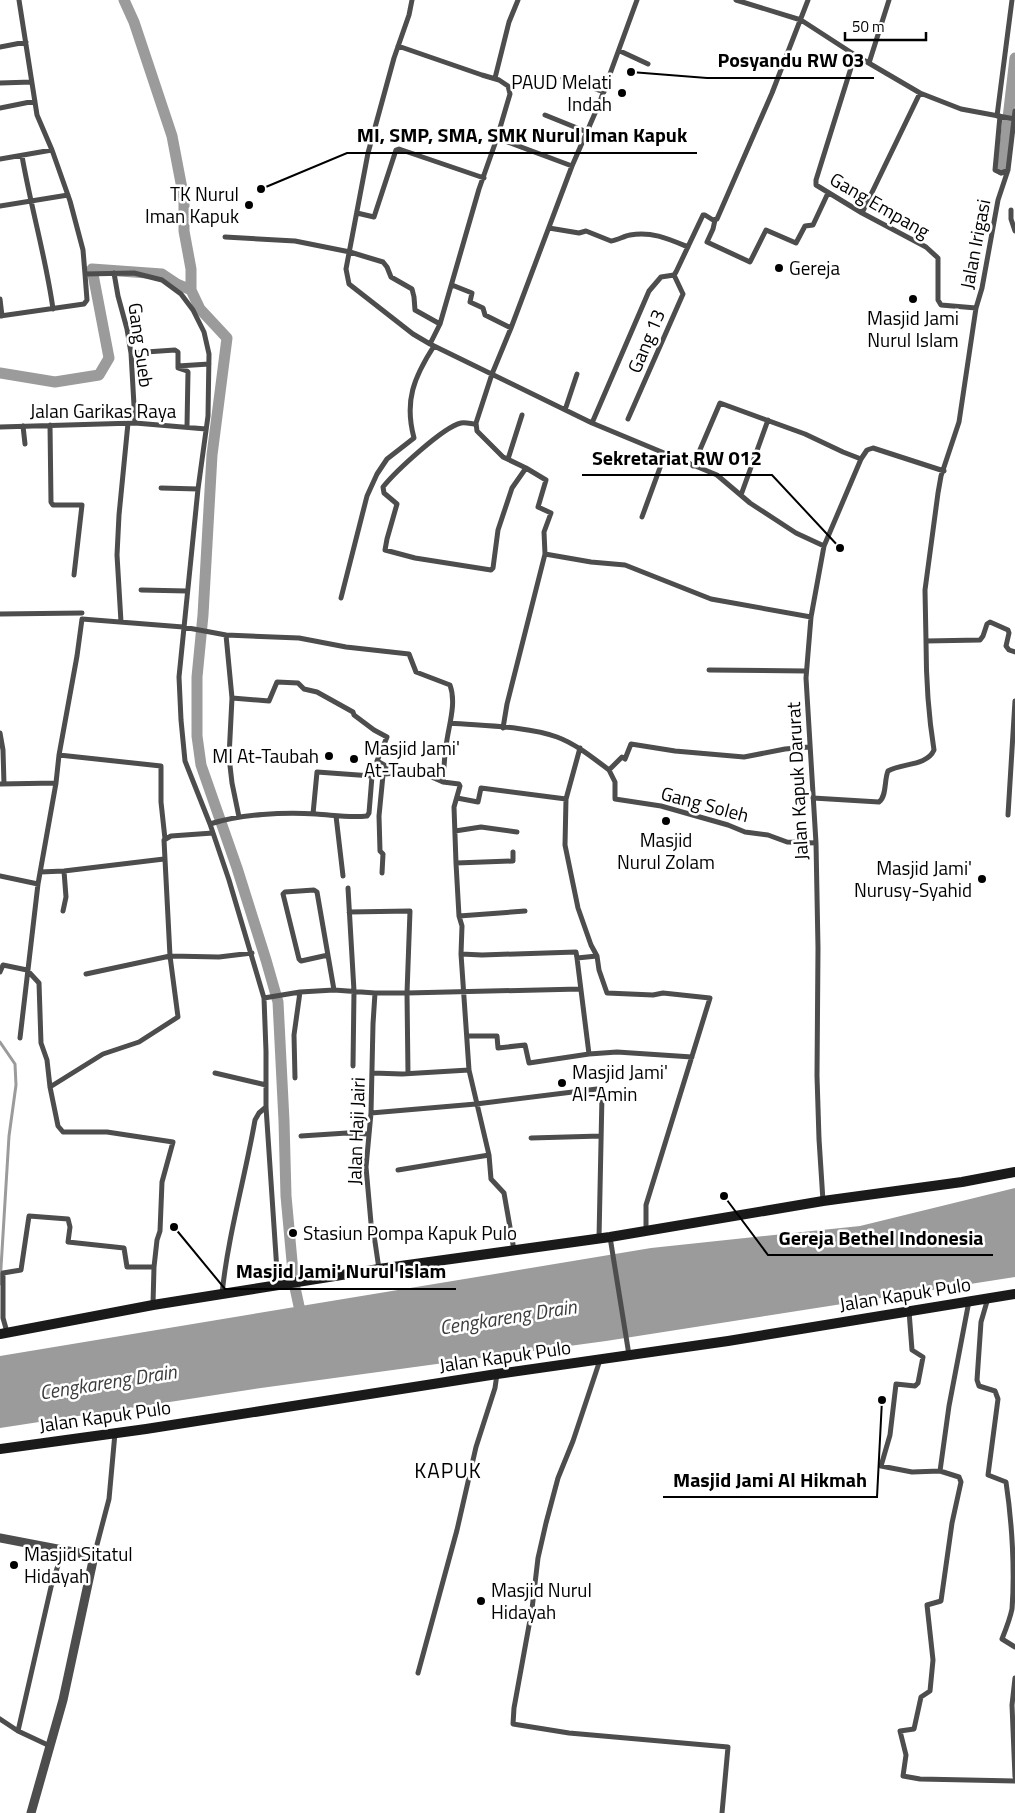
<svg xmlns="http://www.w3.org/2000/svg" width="1015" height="1813" font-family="'Titillium Web',sans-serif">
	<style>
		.water { fill: #9b9b9b }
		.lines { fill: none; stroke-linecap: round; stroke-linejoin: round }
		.stream { stroke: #9b9b9b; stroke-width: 3 }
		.canal { stroke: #9b9b9b; stroke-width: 11 }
		.minor { stroke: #4d4d4d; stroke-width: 5 }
		.tertiary { stroke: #4d4d4d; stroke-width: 9 }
		.secondary { stroke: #1a1a1a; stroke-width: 10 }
		.poi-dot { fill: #000; stroke: #fff; stroke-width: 2 }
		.labels { text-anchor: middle; stroke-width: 5; stroke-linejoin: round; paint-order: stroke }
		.poi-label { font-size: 19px; fill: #000; stroke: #fff; text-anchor: start }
		.street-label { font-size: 19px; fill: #000; stroke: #fff }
		.water-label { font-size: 20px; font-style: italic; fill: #3c3c3c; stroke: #fff }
		.quarter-label { font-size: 21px; letter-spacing: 1px; fill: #000; stroke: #fff }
		.leader { fill: none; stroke: #000; stroke-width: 2 }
		.callout-dot { fill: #000; stroke: #fff; stroke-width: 2 }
		.callout-label { font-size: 20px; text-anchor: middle; font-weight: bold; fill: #000; stroke: #fff; stroke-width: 5; stroke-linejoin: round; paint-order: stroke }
	</style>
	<rect width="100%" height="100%" fill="#fff"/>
	<!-- water -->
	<path class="water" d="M1015,1188V1277L606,1341L261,1388L0,1428V1356L651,1248L860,1226Z"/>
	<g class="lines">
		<!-- stream -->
		<path class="stream" d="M0,1042L15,1064L16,1085L9,1136L0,1284"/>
		<!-- canal -->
		<path class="canal" d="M124,0L134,22L172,136L184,199V231L191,269V290L200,309L227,338L212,455L203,615L197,677V736L201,765L237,868L266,960L278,1002L284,1121L286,1196L294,1283L302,1320
			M1002,170L1015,58
			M0,373L55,382L99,375L109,358L92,269L162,274L177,284L191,290"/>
		<!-- minor -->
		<path class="minor" d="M19,0L37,115L52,150L70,201L83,250L85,274L134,273L162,280L181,294L193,310L204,332L209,354L208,416L198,489L179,677L181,720L185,761L210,824L229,880L264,998L266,1051V1107L278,1286
			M412,0L409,15L394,58L368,153L346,269L349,284L413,334L430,344L592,423L717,475L750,503L796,533L824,546
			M736,0L801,20L855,55L920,93L961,109L1015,119
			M398,46L482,75L499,80L508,86L510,94L497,138L479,189L440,324L430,344
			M0,47L26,42
			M620,51L648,64
			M855,55L816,180V185L862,213L926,247L938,258V300L941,305L976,308
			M869,63L889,0
			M495,78L509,22L518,0
			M563,78L604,92
			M0,83L32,82
			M0,108L35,101
			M1015,111L1008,170L998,200L982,288L976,308L959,422L941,476L938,493L925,590L926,641L980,640L983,636L987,624L990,622L1008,630L1009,633L1006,646L1009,650L1015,652
			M545,115L587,132
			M997,116L1012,0
			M1000,116L995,170L1001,173L1008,170
			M497,138L572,166
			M22,156C31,208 46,258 53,309
			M0,159L52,150
			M0,206L68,195
			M1011,210V219L1015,231
			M357,213L374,217L396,150L399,149L484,178
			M862,213L920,93
			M715,220L713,229L707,242L750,262L766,230L796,243L805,226L813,225L828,193
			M549,228L579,233L586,231L611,241C618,240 624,236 630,235C652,231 669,239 688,247
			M225,237L295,241L350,252L383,262L387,267L391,277L412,289L414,297L415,310L440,324
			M114,273L118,296L127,329L131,353L135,423
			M452,285L472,293L470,302L483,308L485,315L511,328
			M0,299L2,316
			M0,316L84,304L87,300L85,274
			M131,353L175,350L178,352V368L187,371L188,372L187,426
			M178,366L209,364
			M565,410L577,374
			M628,419L683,294L674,275
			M592,423L649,291L661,277L674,275L676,272L703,215H705L713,220L717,219L772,93L808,0
			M476,424C472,424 466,422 461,423C443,427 395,472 383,487L384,493L397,504L387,539L385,550L415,558L491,570L493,568L498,530L512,488L526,468
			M50,425L51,502L53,505H82L74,575
			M23,426L25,444
			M0,427L135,423L206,429
			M508,459L522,415
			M693,466L720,403L805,434L843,452L861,459
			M161,488L198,489
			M741,495L768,420
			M642,517L665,454
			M545,554L591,562L625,565L711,599L811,617
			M141,590L187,591
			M341,598L367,496L377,474L387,459L414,438C404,401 414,377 434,346
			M0,614L82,613
			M121,622L117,555L119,515L128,423
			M226,635L299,638L346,647L409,654L416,672L450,685C457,704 448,727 446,747C444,759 444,771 443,782L459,784L460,786L454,807L456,863L459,916L462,926L461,954L469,1070L489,1155L491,1179L504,1193L514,1250
			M709,670L806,671
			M232,698L229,757L232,783L239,817
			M450,723C483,726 527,726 557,737C576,744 593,758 609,770L622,757L625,759L631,744L675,751L744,757L785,749L809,747
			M503,728L507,704L545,554L544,532L551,513L538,507L546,480L526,468L503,457L477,431L476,423L492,374L511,328L572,166L599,104L637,0
			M0,733L3,750L4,784
			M580,748L566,799L565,845L578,908L591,945L597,956L599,970L607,993L653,995L663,993L710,998L646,1205V1231
			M59,755L77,656L82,619L183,627L226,635L232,698L269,701L277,682L298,683L304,689L317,692L353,712L354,715L374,730L387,737L377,761L386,766L385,774L418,771L443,782
			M609,770L615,782V799L661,806L728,825L745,832L768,835L787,842L816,843
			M0,784L56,783L59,755L161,766V802L165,839
			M457,798L478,802L481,788L566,799
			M813,798L879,802C887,796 884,780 888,771C902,763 927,766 934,750C928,713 926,678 926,641
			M313,814L317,772L372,776L385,774
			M1008,815L1015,701
			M336,816L343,876
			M210,824C242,814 283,812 316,814C333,815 349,818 367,816L369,813L372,776
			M455,831L481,827L517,832
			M213,833L171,836L164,840L170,956L219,957L252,953
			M456,863L513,861V852
			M40,872L64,871L164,859
			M382,873L383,854L380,851L379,816L383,775
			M0,876L38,884
			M348,888L354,991L353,1066
			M63,911L66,897L64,871
			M349,912L410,911L407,993L408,1074
			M459,916L525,911
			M461,954L482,955L576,952L577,958
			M328,955L301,961L299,959L283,894L285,892L314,890L317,892L334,990
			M0,972L3,965L27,970L39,983L41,1043L47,1060L50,1087L58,1126L63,1132H107L173,1142L162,1182L160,1231L157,1240L154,1267L153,1304
			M375,993L373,1024L371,1113L366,1167L371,1223L374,1235L379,1269
			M264,998L300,992L334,990L375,993H407L580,989
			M468,1036H497L498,1048L525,1045L529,1063L589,1054L617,1052L692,1057
			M20,1038L38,884L56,783
			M589,1054L577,958L597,956
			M215,1073L266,1085
			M373,1073L402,1074L469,1070
			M295,1078L294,1035L300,992
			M50,1087L103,1054L139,1042L178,1017L170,956L86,974
			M371,1113L476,1104L597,1089L601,1092L602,1095L599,1238
			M301,1136L347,1133L368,1134
			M531,1138L601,1136
			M398,1170L489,1155
			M823,1201L819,1139L817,1076L818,948L816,843L806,678L811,617L824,546L861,459L867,450L873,448L944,471
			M610,1237L629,1355
			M222,1294C228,1235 245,1178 255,1120L259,1113L266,1107
			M988,1298L981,1322L977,1380L979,1386L995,1391L998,1399L988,1475L1006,1482C1012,1522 1015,1571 1012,1609C1010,1619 1006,1629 1002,1639L1015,1647
			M969,1301L949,1406L940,1471L959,1477L961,1482L952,1523L941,1601L927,1605L933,1660L930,1691L921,1697L914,1729L900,1731L906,1755L903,1776L920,1779L1015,1781
			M909,1311L912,1350L923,1357L918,1383L915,1386L896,1384L890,1435L881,1466L912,1472L940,1471
			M7,1332L3,1318V1273L21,1270L29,1216L68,1219L70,1227L68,1242L124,1248L127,1267H154
			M600,1360L573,1441L558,1478L546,1523L538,1558L532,1609L514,1708L513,1724L569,1733L728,1747L722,1813
			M94,1556L109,1499L115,1433
			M418,1673L457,1530L476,1447L495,1388L497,1374
			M1015,1678L1012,1705L1015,1777
			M0,1719L18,1731L50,1746
			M18,1731L51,1587L63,1550"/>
		<!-- tertiary -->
		<path class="tertiary" d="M0,1538L94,1556L63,1700L31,1813"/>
		<!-- secondary -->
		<path class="secondary" d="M0,1334L153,1305L222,1294L379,1269L610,1237L823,1201L962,1182L1015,1172
			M0,1449L146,1429L497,1374L728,1341L1015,1294"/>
	</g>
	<!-- markers -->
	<g class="poi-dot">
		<circle cx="622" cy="93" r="5"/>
		<circle cx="249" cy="205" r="5"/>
		<circle cx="779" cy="268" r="5"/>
		<circle cx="913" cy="299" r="5"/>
		<circle cx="329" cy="756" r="5"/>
		<circle cx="354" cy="759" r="5"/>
		<circle cx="666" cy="821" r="5"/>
		<circle cx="982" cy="879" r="5"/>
		<circle cx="562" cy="1083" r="5"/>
		<circle cx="293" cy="1233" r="5"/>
		<circle cx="14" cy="1565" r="5"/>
		<circle cx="481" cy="1601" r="5"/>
	</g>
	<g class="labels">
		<!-- poi labels -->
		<g class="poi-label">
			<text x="612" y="89" text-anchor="end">PAUD Melati<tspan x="612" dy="22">Indah</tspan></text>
			<text x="239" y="201" text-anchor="end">TK Nurul<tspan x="239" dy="22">Iman Kapuk</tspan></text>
			<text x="789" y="275">Gereja</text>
			<text x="913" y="325" text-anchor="middle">Masjid Jami<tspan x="913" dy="22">Nurul Islam</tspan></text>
			<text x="364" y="755">Masjid Jami'<tspan x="364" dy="22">At-Taubah</tspan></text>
			<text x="319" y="763" text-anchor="end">MI At-Taubah</text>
			<text x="666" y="847" text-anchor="middle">Masjid<tspan x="666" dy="22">Nurul Zolam</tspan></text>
			<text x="972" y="875" text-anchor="end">Masjid Jami'<tspan x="972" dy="22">Nurusy-Syahid</tspan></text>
			<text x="572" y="1079">Masjid Jami'<tspan x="572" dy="22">Al-Amin</tspan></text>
			<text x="303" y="1240">Stasiun Pompa Kapuk Pulo</text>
			<text x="24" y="1561">Masjid Sitatul<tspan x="24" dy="22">Hidayah</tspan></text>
			<text x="491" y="1597">Masjid Nurul<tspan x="491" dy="22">Hidayah</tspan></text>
		</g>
		<!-- street labels -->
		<g class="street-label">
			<text transform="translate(880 205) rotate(30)" y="7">Gang Empang</text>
			<text transform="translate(975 244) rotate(-79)" y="7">Jalan Irigasi</text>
			<text transform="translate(646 341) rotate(-67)" y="7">Gang 13</text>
			<text transform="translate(141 345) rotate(82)" y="7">Gang Sueb</text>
			<text x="103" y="418">Jalan Garikas Raya</text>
			<text transform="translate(797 781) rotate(-93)" y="7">Jalan Kapuk Darurat</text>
			<text transform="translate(705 804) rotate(15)" y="7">Gang Soleh</text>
			<text transform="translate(356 1131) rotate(-88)" y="7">Jalan Haji Jairi</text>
			<text transform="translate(905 1294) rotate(-9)" y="7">Jalan Kapuk Pulo</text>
			<text transform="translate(505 1356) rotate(-8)" y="7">Jalan Kapuk Pulo</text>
			<text transform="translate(105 1416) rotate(-8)" y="7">Jalan Kapuk Pulo</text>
		</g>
		<!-- water labels -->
		<g class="water-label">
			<text transform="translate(508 1317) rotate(-9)" y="7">Cengkareng Drain</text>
			<text transform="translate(108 1382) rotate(-9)" y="7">Cengkareng Drain</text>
		</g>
		<!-- quarter labels -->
		<g class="quarter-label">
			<text x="448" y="1478">KAPUK</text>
		</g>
	</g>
	<!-- callouts -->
	<path class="leader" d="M631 72L707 78H874M261 189L347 153H697M840 548L772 475H582M724 1196L768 1255H993M174 1227L225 1289H456M882 1400L877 1497H663"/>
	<g class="callout-dot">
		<circle cx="631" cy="72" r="5"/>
		<circle cx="261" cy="189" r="5"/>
		<circle cx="840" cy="548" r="5"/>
		<circle cx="724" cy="1196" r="5"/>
		<circle cx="174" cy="1227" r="5"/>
		<circle cx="882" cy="1400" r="5"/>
	</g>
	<g class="callout-label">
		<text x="791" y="67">Posyandu RW 03</text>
		<text x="522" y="142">MI, SMP, SMA, SMK Nurul Iman Kapuk</text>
		<text x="677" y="465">Sekretariat RW 012</text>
		<text x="881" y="1245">Gereja Bethel Indonesia</text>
		<text x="341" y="1278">Masjid Jami' Nurul Islam</text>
		<text x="770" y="1487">Masjid Jami Al Hikmah</text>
	</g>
	<!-- scale -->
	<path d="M845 32v8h81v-8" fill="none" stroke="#000000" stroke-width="2.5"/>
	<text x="852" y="32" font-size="15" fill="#000000" stroke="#ffffff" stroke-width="4" paint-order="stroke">50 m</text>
</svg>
